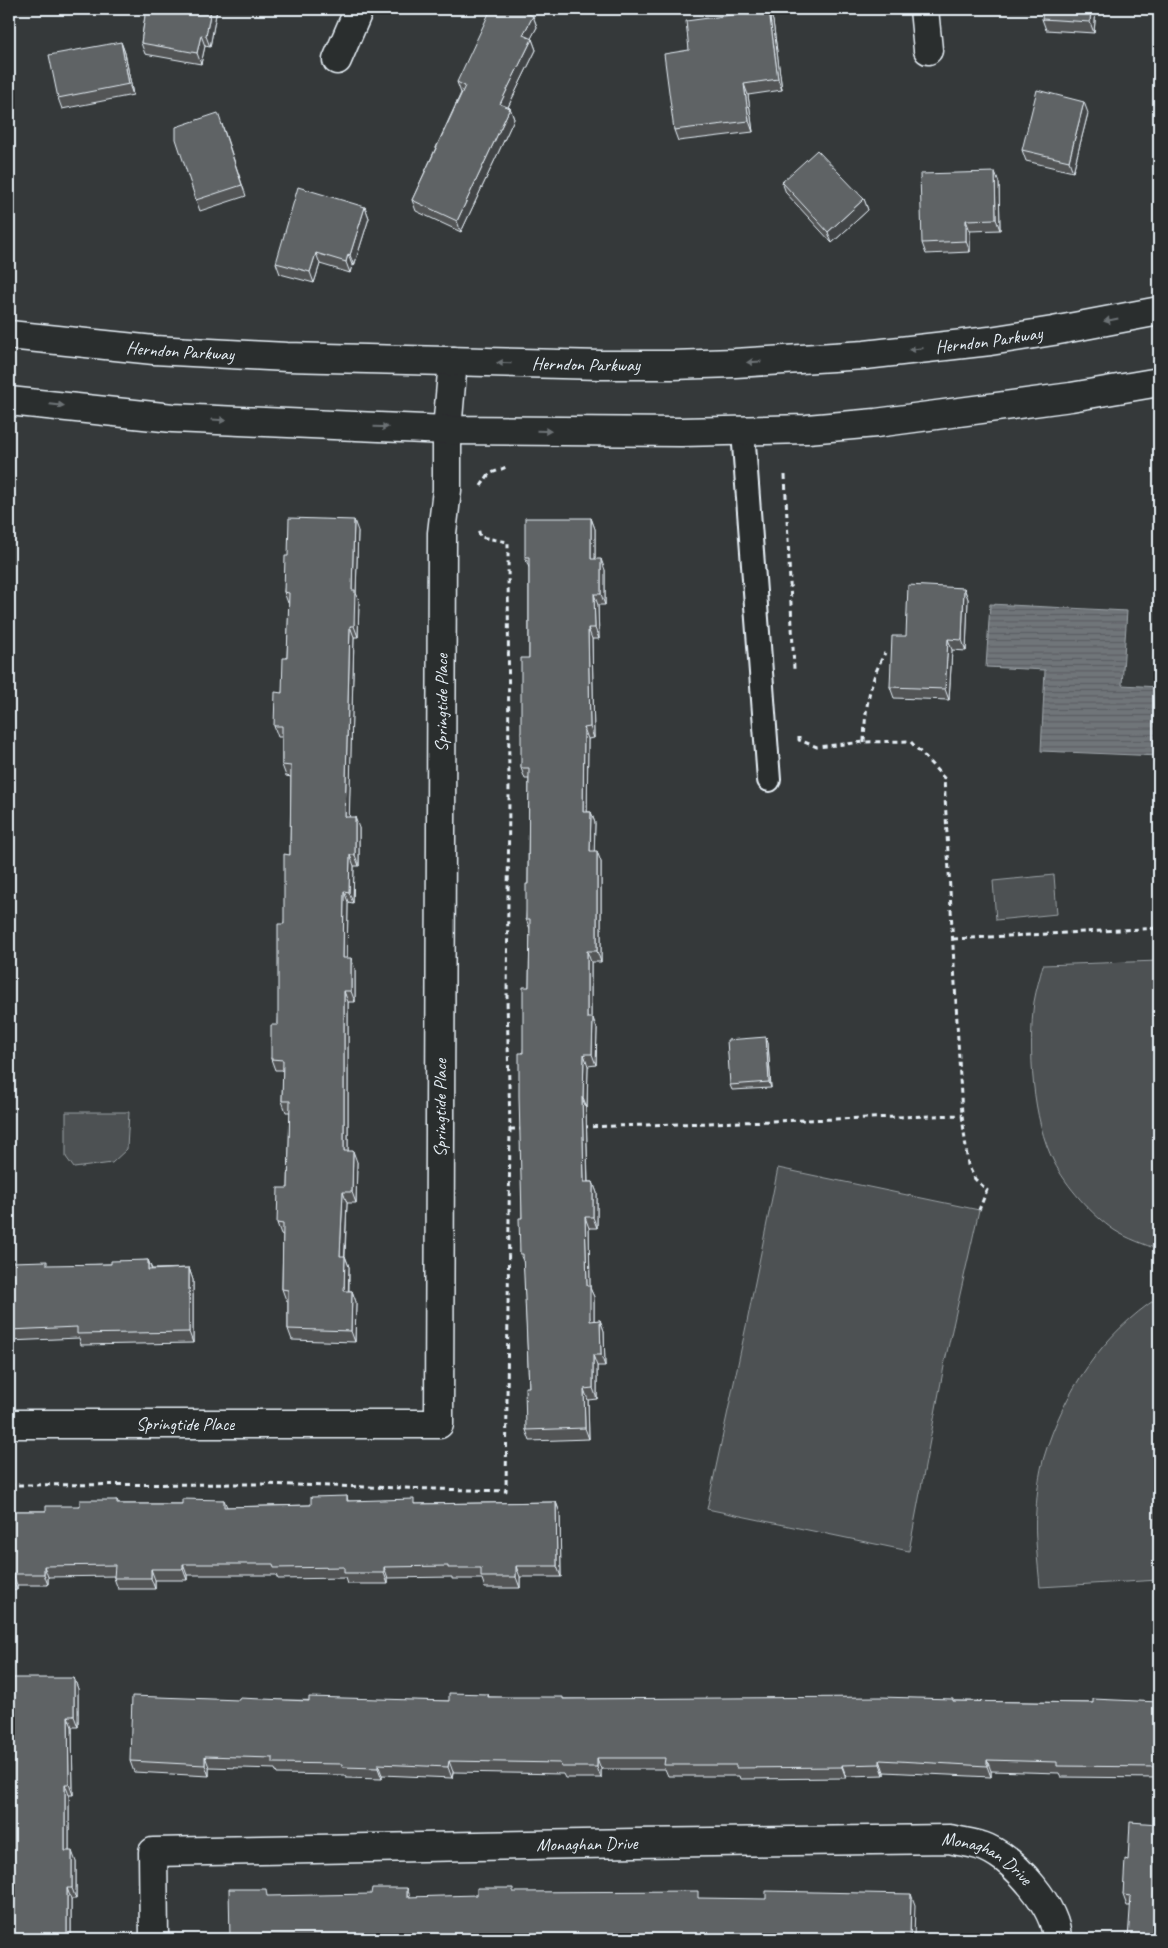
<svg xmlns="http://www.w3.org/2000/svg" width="1168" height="1948" font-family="Caveat,sans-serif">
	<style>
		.green { fill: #4d5152; stroke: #9aa1a5 }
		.water { fill: url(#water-rules); stroke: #a0a7ac }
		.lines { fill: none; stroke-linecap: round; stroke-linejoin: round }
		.lane-casing { stroke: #e8f1f8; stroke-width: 26 }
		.street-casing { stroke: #e8f1f8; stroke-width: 31 }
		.secondary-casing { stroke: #e8f1f8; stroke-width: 31 }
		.path { stroke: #e8f1f8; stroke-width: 3; stroke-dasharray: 5 4; stroke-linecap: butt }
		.lane { stroke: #2a2d2e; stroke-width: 22 }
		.street { stroke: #2a2d2e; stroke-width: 28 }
		.secondary { stroke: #2a2d2e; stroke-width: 28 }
		.wall { fill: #525557; stroke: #e8f1f8 }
		.shaded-wall { fill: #424547; stroke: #e8f1f8 }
		.building { fill: #5f6365; stroke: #e8f1f8 }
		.oneway { fill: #6c7275 }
		.labels { text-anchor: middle; stroke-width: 4; stroke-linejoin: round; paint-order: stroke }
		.street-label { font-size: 18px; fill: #e8f1f8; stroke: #2a2d2e }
	</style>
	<defs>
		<pattern id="water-rules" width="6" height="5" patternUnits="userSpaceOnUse" patternTransform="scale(1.25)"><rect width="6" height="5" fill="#707579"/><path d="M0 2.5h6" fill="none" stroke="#5b5e62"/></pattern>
	</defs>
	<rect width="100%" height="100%" fill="#35393a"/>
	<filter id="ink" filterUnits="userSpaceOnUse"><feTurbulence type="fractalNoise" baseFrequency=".02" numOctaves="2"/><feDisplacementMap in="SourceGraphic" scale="10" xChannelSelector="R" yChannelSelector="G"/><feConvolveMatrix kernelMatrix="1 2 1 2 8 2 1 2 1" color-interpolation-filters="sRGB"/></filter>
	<g filter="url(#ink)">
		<!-- green -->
		<path class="green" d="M1054,875L1057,914L996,920L993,881Z
			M1159,961V1250C1144,1244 1128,1239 1114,1230C1092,1215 1066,1186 1054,1162C1032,1120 1028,1048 1034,1002C1036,990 1040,977 1043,965Z
			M66,1112H129L127,1149L112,1163L74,1168L66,1157Z
			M778,1168L979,1210L945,1361L909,1551L707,1509L748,1317Z
			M1159,1297V1580L1040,1587C1038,1562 1034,1535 1036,1510C1037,1494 1039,1473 1044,1457C1063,1393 1103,1333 1159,1297Z"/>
		<!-- water -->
		<path class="water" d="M990,604L1127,611L1122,685L1159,687V756L1041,751L1045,670L986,667Z"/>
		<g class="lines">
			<!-- lane casing -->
			<g class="lane-casing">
				<path id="lane" d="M743,431L769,780"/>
			</g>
			<!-- street casing -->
			<g class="street-casing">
				<g id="street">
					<path d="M924,9L928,50"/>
					<path d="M337,60L359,9"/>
					<path id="s1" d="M9,1424H439L442,533L447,490V430L453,361"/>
					<path id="s2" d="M154,1939L153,1852L635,1843L950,1839C961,1842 976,1843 987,1848C1016,1861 1056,1907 1057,1939"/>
				</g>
			</g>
			<!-- secondary casing -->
			<g class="secondary-casing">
				<g id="secondary">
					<path id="s3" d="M9,335L154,350L287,357L601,365H672L735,363L865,355L990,341L1053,331L1159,311"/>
					<path d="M9,401L173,418L447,430L681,432L807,429L876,423L1071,397L1159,382"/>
				</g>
			</g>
			<!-- path -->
			<path class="path" d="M785,475L794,669
				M481,486L489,474L509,466
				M799,737V740L817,747L864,742L910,741L944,778L962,1115L968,1165L975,1179L987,1190L979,1210
				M864,742C865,710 869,681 885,653
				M953,939L1159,928
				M583,1127L962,1115
				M510,1129H524
				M9,1485L260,1484L506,1491L510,1129L507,998L509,800L508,542L480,537L478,527"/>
			<!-- lane -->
			<use href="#lane" class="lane"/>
			<!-- street -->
			<use href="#street" class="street"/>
			<!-- secondary -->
			<use href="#secondary" class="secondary"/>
		</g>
		<!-- wall -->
		<path class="wall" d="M146,9H217L210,47L205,46L201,64L145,54L141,43Z
			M1096,9L1094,33L1046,30L1042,19Z
			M769,10L773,21L782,90L748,95L753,132L678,141L674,130L689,50Z
			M533,16L537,27L531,38L532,39L536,50L508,107L510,108L514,119L461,232L416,211L412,200L461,93L457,82Z
			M121,42L125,53L133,95L62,109L58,98Z
			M1088,113L1073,172L1026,161L1022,150Z
			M222,124L246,196L200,211L196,200Z
			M995,172L999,183L1000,230L970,231V252L926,254L922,243Z
			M782,182L864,199L868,210L832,243L786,193Z
			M365,207L369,218L354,266L352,265L350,273L320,264L314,283L280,274L276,263Z
			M591,518L595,529V559L605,570V605H598L599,639H592L594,738L588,739L587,812H591L595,823L594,851L601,862V962H591V1018L597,1029L596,1065L588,1066L587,1108H586L588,1182H593L597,1193V1228H589L590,1288L594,1297V1321L600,1320L604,1331L605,1366H597V1399L588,1400L589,1439L530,1441L526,1430L529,1387L524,1263L520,1254L522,1218L523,1053L529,987L530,929L526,919L528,884L529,779H525L521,768L529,658V568L525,557Z
			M358,531L356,593L359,601L358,637H354L349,817L359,828V866H354L353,903L348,902L347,958L355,969V1002H348V1151L357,1162L356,1203H347L345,1256L349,1267V1291H352L356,1302L355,1342L292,1340L288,1329V1301L286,1300L282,1289L283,1235L281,1234L277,1223L288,1188L290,1112H286L282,1101L283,1070H275L271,1059L278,1025L284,924L290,855L291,777L286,776L282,765V737H278L274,726L282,693L287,658L289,603H288L284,592L288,556Z
			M964,588L968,599L966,651L952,650L949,700L894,698L890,687L906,636Z
			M768,1043L771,1088L732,1090L730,1085Z
			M148,1260L152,1269L189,1268L193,1280V1343L81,1345L79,1338L9,1341V1267L111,1264Z
			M347,1496L348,1501L416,1504L556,1502L560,1513L561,1577H520V1588H485L482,1579H452V1577L388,1578V1584H348L346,1578L278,1579L276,1575H187V1580H155V1589H118L114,1578V1576L48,1577V1585H17V1590L9,1591V1511H46L80,1506L117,1500L119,1504H182L224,1500L227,1507L311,1505Z
			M74,1678L78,1689V1727H72L73,1795H69V1851L76,1862V1899H71V1939H9Z
			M488,1694L489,1697L564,1699L954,1701L1093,1703L1159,1702V1778L1061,1777L1059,1773L991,1771V1777L884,1772V1775L846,1776V1778L740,1779L739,1776H668L665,1769H601V1778H565L563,1774L453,1772L452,1778L382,1775V1779L346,1778L345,1775L277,1774L275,1769L209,1767V1776L134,1772L130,1761L239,1700L449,1701Z
			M1159,1824L1130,1906H1127L1123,1895L1128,1860Z"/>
		<!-- shaded-wall -->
		<path class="shaded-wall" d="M211,9H217L210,47L206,36Z
			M1091,9H1096L1094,33L1090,22Z
			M769,10L773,21L782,90L778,79Z
			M533,16L537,27L527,46L523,35Z
			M201,35L205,46L201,64L197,53Z
			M532,39L536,50L504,115L500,104Z
			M121,42L125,53L133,95L129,84Z
			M744,84L748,95L753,132L749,121Z
			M1084,102L1088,113L1073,172L1069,161Z
			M510,108L514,119L461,232L457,221Z
			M995,172L999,183L1000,230L996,219Z
			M864,199L868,210L832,243L828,232Z
			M365,207L369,218L354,266L350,255Z
			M966,220L970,231V252L966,241Z
			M316,253L320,264L314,283L310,272Z
			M348,254L352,265L350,273L346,262Z
			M591,518L595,529V570L591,559Z
			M354,520L358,531L356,593L359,601L358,637L354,626L352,590Z
			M601,559L605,570V605L601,594Z
			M964,588L968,599L966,651L962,640Z
			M594,594L598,605L599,639L595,628Z
			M350,626L354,637L349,828L345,817Z
			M588,628L592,639L594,738L590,727Z
			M948,639L952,650L949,700L945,689Z
			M584,728L588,739L587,823L583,812Z
			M591,812L595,823L594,862L590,851Z
			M355,817L359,828V866L355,855Z
			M597,851L601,862V962L597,951Z
			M350,855L354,866L353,903L349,892Z
			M344,891L348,902L347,969L343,958Z
			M587,951L591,962V1029L587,1018Z
			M351,958L355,969V1002L351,991Z
			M344,991L348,1002V1162L344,1151Z
			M593,1018L597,1029L596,1065L592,1054Z
			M766,1037L768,1043L771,1088L769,1082Z
			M584,1054L588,1066L587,1108L583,1097Z
			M582,1097L586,1108L588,1193L584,1182Z
			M353,1151L357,1162L356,1203L352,1192Z
			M593,1182L597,1193V1228L593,1217Z
			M343,1192L347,1203L344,1267L340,1256Z
			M585,1217L589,1228L590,1288L594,1297V1332L590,1321L587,1286Z
			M345,1256L349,1267L348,1302L344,1291Z
			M148,1260L152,1271L148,1270Z
			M189,1268L193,1280V1343L189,1332Z
			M352,1291L356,1302L355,1342L351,1331Z
			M600,1320L604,1331L605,1366L601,1355Z
			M593,1355L597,1366V1399L593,1388Z
			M584,1389L588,1400L589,1439L585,1428Z
			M556,1502L560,1513L561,1577L557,1566Z
			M183,1564L187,1575V1580L183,1569Z
			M44,1566L48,1577V1585L44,1574Z
			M516,1566L520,1577V1588L516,1577Z
			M384,1567L388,1578V1584L384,1573Z
			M151,1569L155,1580V1589L151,1578Z
			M13,1574L17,1585V1590L13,1580Z
			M74,1678L78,1689V1727L74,1716Z
			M68,1716L72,1727L73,1795L69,1784Z
			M205,1756L209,1767V1776L205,1765Z
			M597,1758L601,1769V1778L597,1767Z
			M880,1760L884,1772V1775L880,1764Z
			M987,1760L991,1771V1777L987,1766Z
			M449,1761L453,1772L452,1778L448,1767Z
			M378,1764L382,1775V1779L378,1768Z
			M842,1765L846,1776V1778L842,1767Z
			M65,1784L69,1795V1862L65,1851Z
			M72,1851L76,1862V1899L72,1888Z
			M67,1888L71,1899V1939H67Z
			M407,1888L411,1899L407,1897Z
			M911,1894L915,1905L914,1939H910Z"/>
		<!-- building -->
		<path class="building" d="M146,9H211L206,36L201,35L197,53L141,43Z
			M491,9H518L533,16L523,35L532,39L500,104L510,108L457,221L412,200L465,86L457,82Z
			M1043,9H1091L1090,22L1042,19Z
			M769,10L778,79L744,84L749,121L674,130L664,54L689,50L686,21Z
			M121,42L129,84L58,98L49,55Z
			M1037,90L1084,102L1069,161L1022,150Z
			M218,113L242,185L196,200L176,139V127Z
			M817,150L864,199L828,232L782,182Z
			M995,172L996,219L966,220V241L922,243L920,174Z
			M298,187L365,207L350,255L348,254L346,262L316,253L310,272L276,263Z
			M289,518L354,520L352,590H355L354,626H350L345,817H355V855H350L349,892L344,891L343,958H351V991H344V1151H353L352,1192H343L340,1256H345L344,1291H352L351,1331L288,1329V1290L282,1289L283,1224L277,1223L278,1188H288L290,1101H282L283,1060L271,1059V1025H278V924H284V854L290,855L291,766L282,765V726H274L275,692L282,693L283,658H287L289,593L284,592L285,556H288Z
			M525,518H591V559H601V594H594L595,628H588L590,727L584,728L583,812H591L590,851H597V951H587V1018H593L592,1054H584L583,1097H582L584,1182H593V1217H585L587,1286H590V1321L600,1320L601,1355H593V1388L584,1389L585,1428L526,1430L525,1387H529L523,1254H520L519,1218H522L519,1096V1053H523V987H529L530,919H526V884H528L529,768H521V658H529V557H525Z
			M908,585L964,588L962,640L948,639L945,689L890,687L892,636H906Z
			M766,1037L769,1082L730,1085L727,1040Z
			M148,1260V1270L189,1268V1332L77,1334V1327L9,1330V1267H11V1262L47,1261V1265L111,1264V1261Z
			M347,1496V1501L414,1499V1504L556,1502L557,1566H516V1577H481V1568H448V1566L384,1567V1573H344V1567L274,1568L273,1564H183V1569H151V1578H114L115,1565L44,1566V1574H13V1580H9V1511H46V1506H80V1500H117V1504H182V1499L224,1500V1507L311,1505V1497Z
			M9,1678H74V1716H68L69,1784H65V1851H72V1888H67V1939H9Z
			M449,1693L488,1694V1697H563V1699L880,1697L953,1699V1701L1093,1703V1699L1159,1702V1767L1057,1766V1762L987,1760V1766L880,1760V1764L842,1765V1767L736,1768V1765H664L665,1758H597V1767H561L560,1763L449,1761L448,1767L378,1764V1768L342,1767V1764L273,1763V1758L205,1756V1765L130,1761L132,1696L239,1700V1698L309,1701V1697L449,1701Z
			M1130,1822L1159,1824V1939H1128L1131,1896L1123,1895L1125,1859L1128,1860Z
			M372,1888H407V1897L477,1895V1888H513V1892L698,1891V1898L766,1899V1891L911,1894L910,1939H230L229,1889H266L267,1896L371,1894Z"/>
		<!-- one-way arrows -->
		<defs><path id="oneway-solid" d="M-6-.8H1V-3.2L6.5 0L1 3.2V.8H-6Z" transform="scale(1.25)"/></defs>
		<g class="oneway">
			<use href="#oneway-solid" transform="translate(1111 320) rotate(169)"/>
			<use href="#oneway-solid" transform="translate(916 349) rotate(173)"/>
			<use href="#oneway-solid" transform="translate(754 362) rotate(177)"/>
			<use href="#oneway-solid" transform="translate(504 363) rotate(-178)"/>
			<use href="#oneway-solid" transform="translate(57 405) rotate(6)"/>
			<use href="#oneway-solid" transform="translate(219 420) rotate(3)"/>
			<use href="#oneway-solid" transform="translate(381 427) rotate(2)"/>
			<use href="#oneway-solid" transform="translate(544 431) rotate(1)"/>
		</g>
	</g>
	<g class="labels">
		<!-- street labels -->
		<g class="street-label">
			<text dy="6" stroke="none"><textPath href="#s3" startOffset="982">Herndon Parkway</textPath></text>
			<text dy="6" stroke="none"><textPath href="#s3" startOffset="172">Herndon Parkway</textPath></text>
			<text dy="6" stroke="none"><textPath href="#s3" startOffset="578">Herndon Parkway</textPath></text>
			<text dy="6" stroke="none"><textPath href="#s1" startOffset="1151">Springtide Place</textPath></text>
			<text dy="6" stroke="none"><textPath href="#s1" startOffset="746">Springtide Place</textPath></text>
			<text dy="6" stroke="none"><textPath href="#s1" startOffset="176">Springtide Place</textPath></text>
			<text dy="6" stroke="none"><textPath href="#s2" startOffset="521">Monaghan Drive</textPath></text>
			<text dy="6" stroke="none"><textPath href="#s2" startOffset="926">Monaghan Drive</textPath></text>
		</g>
	</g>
	<!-- margin -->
	<rect width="1168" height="1948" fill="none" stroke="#2a2d2e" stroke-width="30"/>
	<rect x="15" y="15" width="1138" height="1918" fill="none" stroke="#e8f1f8" stroke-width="2" filter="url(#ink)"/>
</svg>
